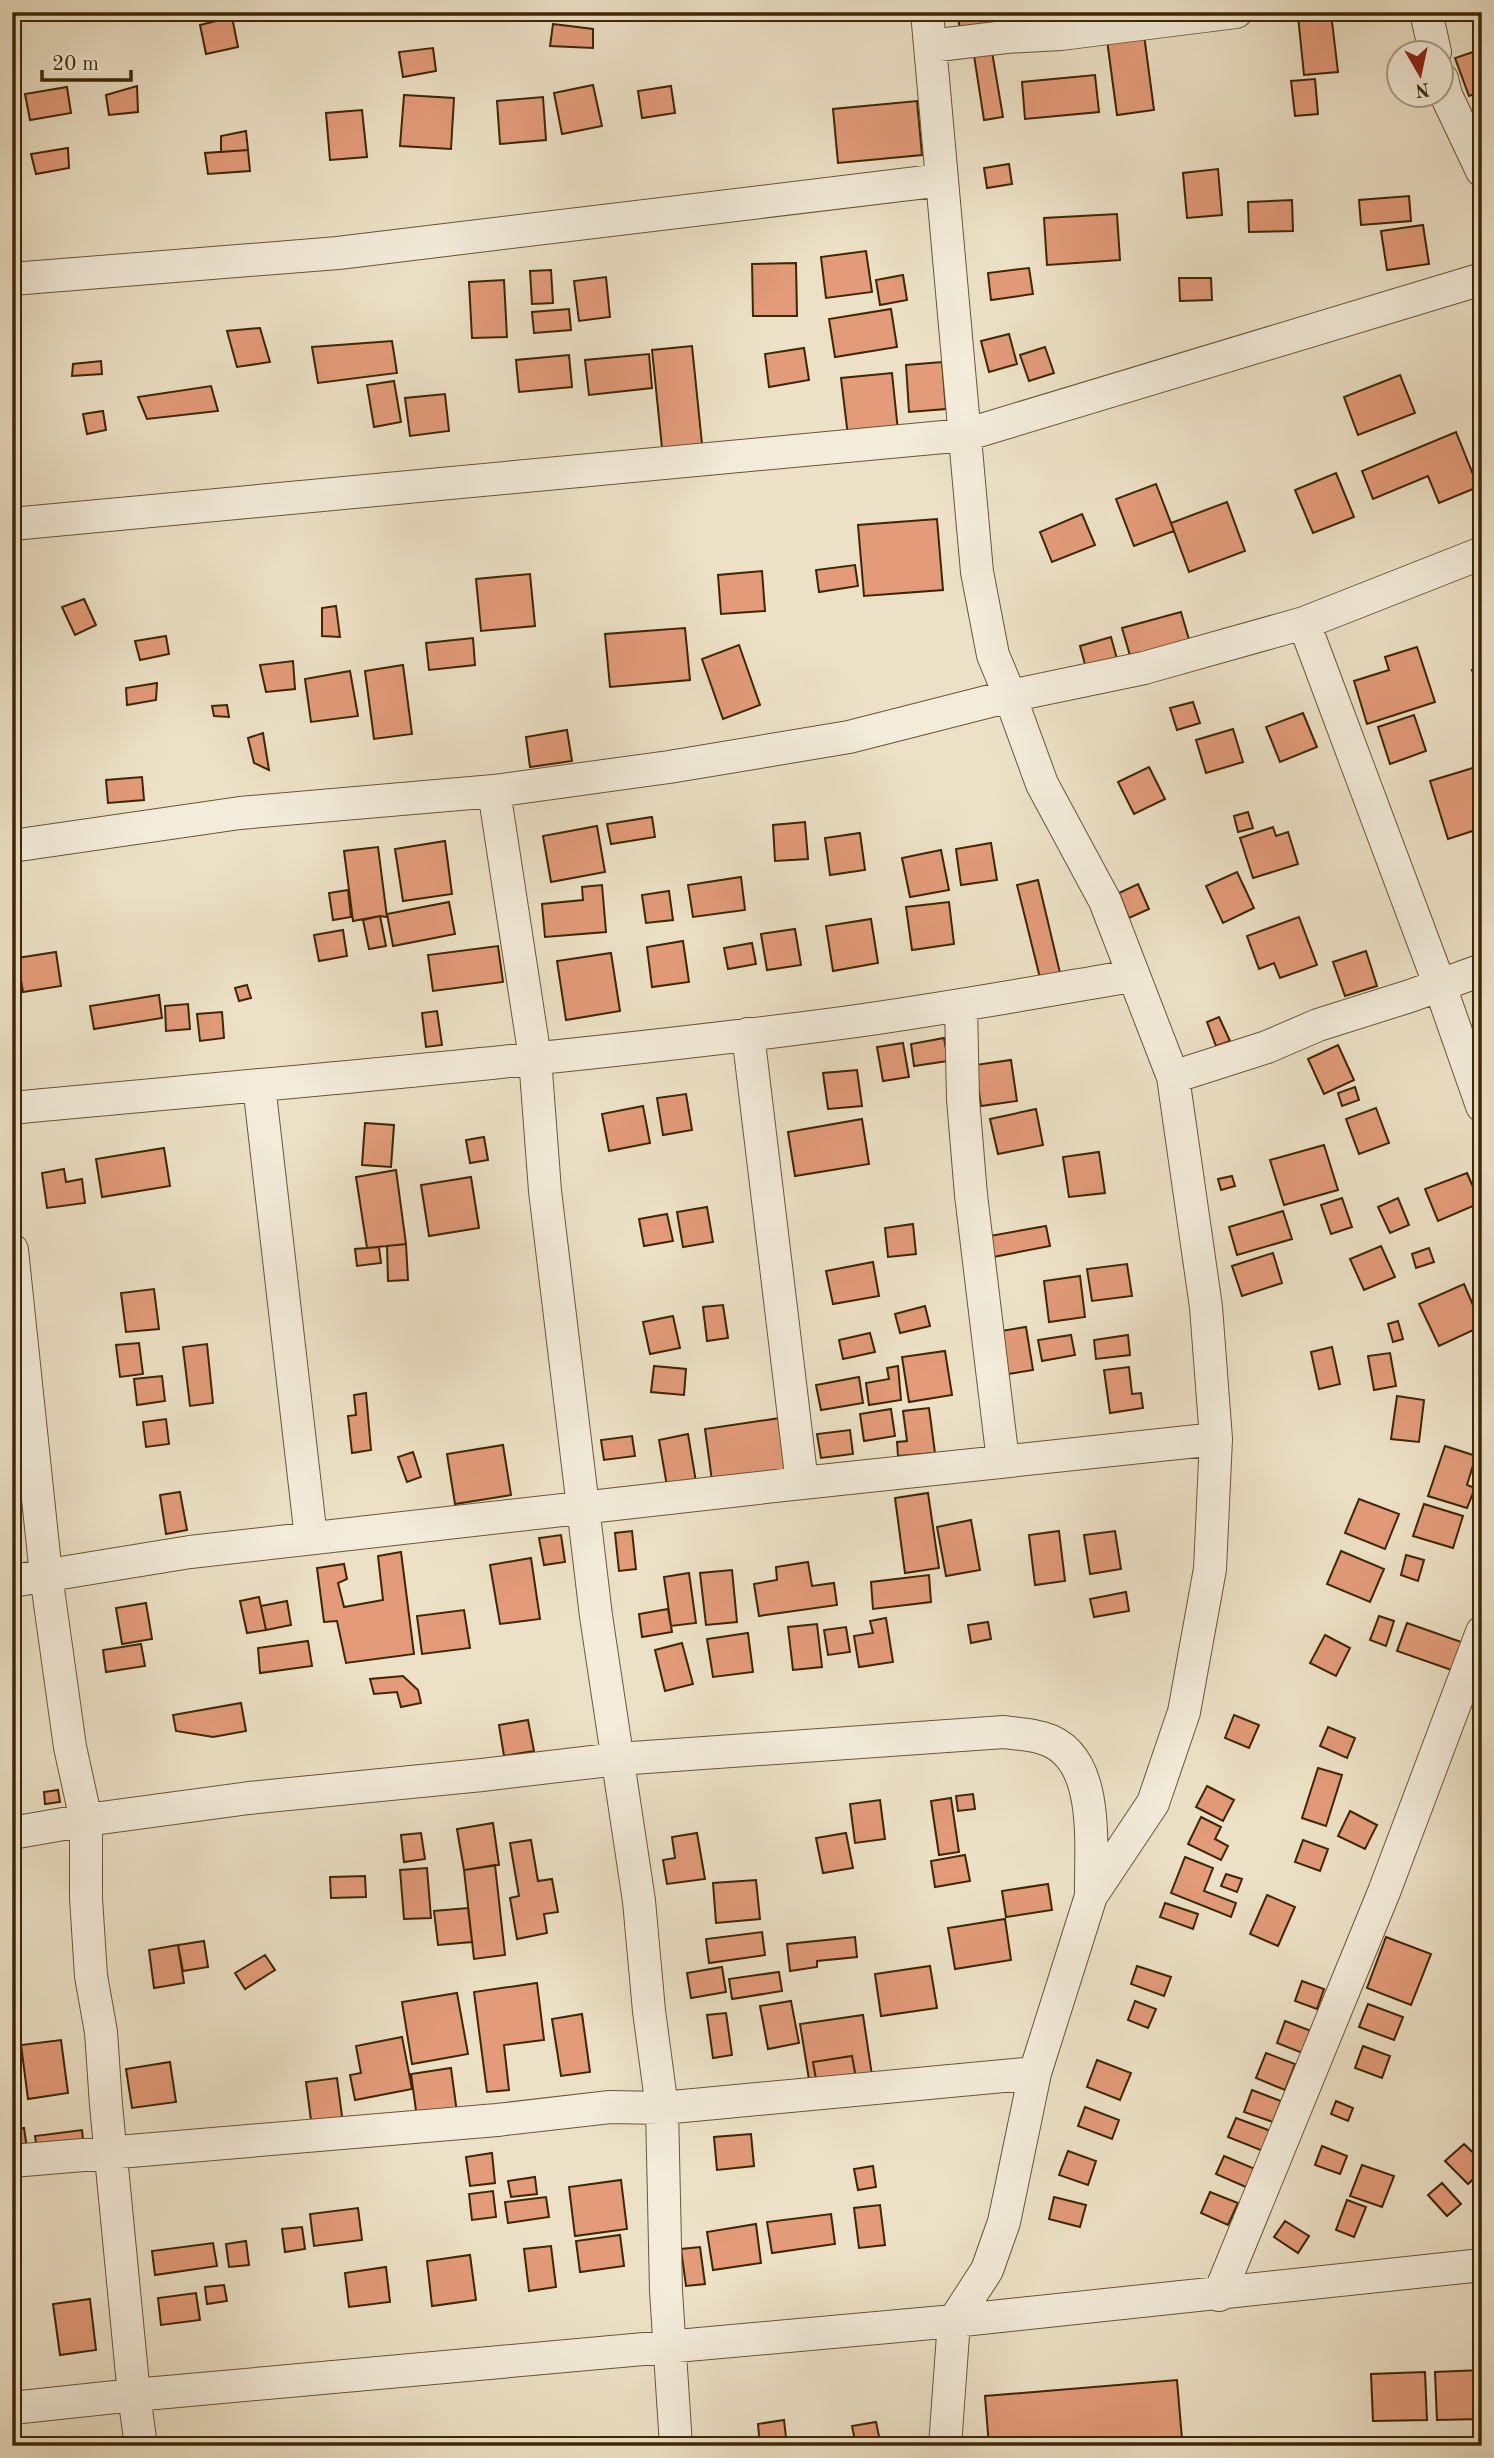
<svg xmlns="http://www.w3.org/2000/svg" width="1494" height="2458" font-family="'Old Standard TT',serif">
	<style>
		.building { fill: #e39b79; stroke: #3e2705; stroke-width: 2 }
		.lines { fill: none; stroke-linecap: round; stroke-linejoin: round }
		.minor-casing { stroke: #6a5635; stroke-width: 34 }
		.minor { stroke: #f3ecda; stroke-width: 32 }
	</style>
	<rect width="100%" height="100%" fill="#ece1c6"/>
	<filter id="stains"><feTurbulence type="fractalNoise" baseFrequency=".00286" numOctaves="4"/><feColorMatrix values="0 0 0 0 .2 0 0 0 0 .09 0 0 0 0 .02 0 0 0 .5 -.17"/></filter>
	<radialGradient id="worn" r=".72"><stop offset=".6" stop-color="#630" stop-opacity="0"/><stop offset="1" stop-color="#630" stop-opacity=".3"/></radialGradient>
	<!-- building -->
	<path class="building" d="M957,12H987L990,30L961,35Z
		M1018,12H1051L1052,23L1020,26Z
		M1331,13L1338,72L1304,75L1298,16Z
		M232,17L238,47L206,54L200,25Z
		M553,24L593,29V48L550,46Z
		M1144,35L1154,110L1117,115L1107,40Z
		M991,46L1003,117L984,120L973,49Z
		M433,48L436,71L403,77L399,52Z
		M1482,49V91L1469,96L1455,58Z
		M1095,75L1099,112L1025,119L1022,82Z
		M1315,79L1318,114L1295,116L1291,81Z
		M593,85L602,126L562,134L554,93Z
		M137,86L138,112L109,115L106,95Z
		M671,86L675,113L642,118L638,91Z
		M67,87L71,113L30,120L25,94Z
		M404,95L454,98L451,149L400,146Z
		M543,97L546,140L500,144L497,101Z
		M917,101L922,155L838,163L833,109Z
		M362,110L367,157L330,160L326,113Z
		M246,131L248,150L221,152V136Z
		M68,148L69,168L36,174L31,154Z
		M248,150L250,171L208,174L205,153Z
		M1009,164L1012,184L987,188L984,168Z
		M1218,169L1222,215L1187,218L1183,173Z
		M1409,196L1411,221L1361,225L1359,200Z
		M1292,200L1293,231L1249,232L1248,202Z
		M1117,214L1120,260L1047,265L1044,218Z
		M1423,225L1429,264L1387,270L1381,231Z
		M866,251L872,292L826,298L821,257Z
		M796,263L797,316H753L752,264Z
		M1029,268L1033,294L991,300L988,273Z
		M551,270L553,303L532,304L530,271Z
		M903,275L907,300L880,305L876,280Z
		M606,277L610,317L579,321L574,281Z
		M1179,278H1211L1212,300L1180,301Z
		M504,280L507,337L472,338L469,282Z
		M569,309L571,330L534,333L532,312Z
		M891,309L897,347L835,357L829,319Z
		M260,328L270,362L237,367L227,331Z
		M1009,334L1017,364L989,372L981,341Z
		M392,341L397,373L318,383L312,347Z
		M692,346L702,444L662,448L652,350Z
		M1045,347L1054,373L1029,381L1020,355Z
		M804,348L809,380L769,387L765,354Z
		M649,354L652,388L589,395L585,360Z
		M569,355L572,387L519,392L516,360Z
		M101,361L102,374L72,376L73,364Z
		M942,362L946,409L909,412L906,365Z
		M892,373L898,431L848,436L841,378Z
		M1400,375L1415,413L1358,435L1344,397Z
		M12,376L15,404H12Z
		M394,381L401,422L374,427L367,385Z
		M211,386L218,411L147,419L138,397Z
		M445,394L449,431L410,436L405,398Z
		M103,411L106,430L87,434L83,414Z
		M1456,432L1478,487L1439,503L1428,476L1373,499L1362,471Z
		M1336,473L1354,517L1313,533L1295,490Z
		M1156,484L1174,531L1134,546L1116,499Z
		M1227,502L1245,551L1189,572L1171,523Z
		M1082,514L1095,545L1052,562L1040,532Z
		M937,519L943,590L864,596L858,525Z
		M855,565L858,586L819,592L816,570Z
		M762,571L765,611L721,614L718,575Z
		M530,574L535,626L481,631L476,579Z
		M84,599L96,625L75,635L62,607Z
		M336,606L340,637L322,636V608Z
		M1181,612L1190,643L1131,659L1122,628Z
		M685,628L690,680L610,687L605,634Z
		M166,636L169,654L140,660L135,641Z
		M1111,637L1117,659L1086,668L1080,646Z
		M473,638L475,665L429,670L426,643Z
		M739,645L760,705L723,719L702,659Z
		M1417,647L1435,702L1367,724L1354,681L1389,670L1385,657Z
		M293,661L295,689L266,692L260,665Z
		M403,665L412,734L374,739L365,671Z
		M1482,666V693L1472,670Z
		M350,671L358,716L311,722L305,679Z
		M157,683L156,700L127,705L126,688Z
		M1193,702L1200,723L1177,730L1170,708Z
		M227,705L229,717L214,716L212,706Z
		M1303,713L1317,747L1280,762L1266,727Z
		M1414,715L1426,751L1390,764L1378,727Z
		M1233,729L1243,762L1206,773L1196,740Z
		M567,730L572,761L530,767L526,737Z
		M263,733L269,770L254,763L248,738Z
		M1149,767L1165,799L1134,814L1118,782Z
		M1476,767L1482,786V828L1448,839L1430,781Z
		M142,777L144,800L108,803L106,780Z
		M1248,812L1253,828L1238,832L1234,816Z
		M652,817L655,837L611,844L607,824Z
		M805,822L808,859L775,861L773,825Z
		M597,826L605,872L551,882L543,836Z
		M1273,827L1276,836L1288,832L1298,864L1253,878L1240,838Z
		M860,833L865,870L830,875L825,838Z
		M445,841L452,894L403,901L395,849Z
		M991,843L997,880L961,885L956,849Z
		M378,847L387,917L380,916L353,921L344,851Z
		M941,850L949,890L910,897L902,858Z
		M1237,872L1254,908L1223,923L1206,886Z
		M741,877L745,910L693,917L688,885Z
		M1038,880L1061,977L1041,982L1017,885Z
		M1138,884L1149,909L1129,918L1119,893Z
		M602,885L606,932L545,937L542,904L583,900L582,887Z
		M348,890L351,917L333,920L329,893Z
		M669,891L673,920L646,923L642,895Z
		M449,902L455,934L393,946L387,914Z
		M949,902L954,944L912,950L906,907Z
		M380,916L386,946L369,949L363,920Z
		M1299,917L1317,965L1280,978L1274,963L1259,969L1247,936Z
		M871,919L878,963L833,971L826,926Z
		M795,929L801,965L767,970L761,934Z
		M343,930L347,956L319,961L314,935Z
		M683,941L689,982L652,987L647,947Z
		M752,943L756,964L728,969L724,948Z
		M498,946L503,982L433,991L428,955Z
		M1366,951L1377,986L1345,996L1333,962Z
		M56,952L61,986L23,992L17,958Z
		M611,953L620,1011L566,1020L557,961Z
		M247,985L251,998L239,1001L235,988Z
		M159,995L162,1018L94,1029L90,1006Z
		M188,1004L190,1029L166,1031L165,1006Z
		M437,1011L442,1045L426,1047L422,1013Z
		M222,1012L224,1038L200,1041L197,1014Z
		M1219,1017L1230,1041L1216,1046L1207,1022Z
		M944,1038L948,1061L914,1066L911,1044Z
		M903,1043L909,1077L883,1081L877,1047Z
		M1338,1045L1354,1080L1324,1094L1308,1059Z
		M1011,1060L1017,1101L981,1106L975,1065Z
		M857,1070L862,1106L828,1109L823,1073Z
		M1355,1087L1359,1100L1342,1106L1338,1093Z
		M686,1094L692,1130L663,1135L657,1098Z
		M643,1106L650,1143L609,1151L602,1114Z
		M1376,1108L1389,1143L1359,1154L1346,1119Z
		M1036,1109L1043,1145L998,1154L990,1119Z
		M862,1119L869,1164L795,1176L788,1132Z
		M365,1123L394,1125L391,1167L362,1165Z
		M484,1137L488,1160L470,1163L466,1140Z
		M1324,1145L1338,1190L1284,1205L1270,1160Z
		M164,1148L170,1186L102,1197L96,1159Z
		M1099,1152L1105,1193L1069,1197L1063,1157Z
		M64,1169L66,1182L82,1179L85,1203L47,1208L42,1173Z
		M396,1170L406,1244L367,1248L356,1177Z
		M1467,1173L1480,1203L1438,1221L1425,1189Z
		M1232,1176L1235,1186L1221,1190L1218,1179Z
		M471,1177L479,1228L429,1236L421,1185Z
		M1342,1198L1352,1227L1331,1234L1321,1205Z
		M1398,1198L1409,1225L1390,1233L1378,1207Z
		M707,1207L713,1242L683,1247L677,1212Z
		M1283,1211L1292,1239L1237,1255L1229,1227Z
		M667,1214L673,1241L644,1246L639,1219Z
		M913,1224L916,1254L888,1257L885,1228Z
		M1046,1226L1050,1246L988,1258L984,1237Z
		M406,1244L408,1280L388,1281L387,1246Z
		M1381,1246L1395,1277L1364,1290L1350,1259Z
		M379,1247L381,1263L357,1266L355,1249Z
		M1429,1248L1434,1262L1416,1268L1412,1254Z
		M1273,1253L1282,1283L1242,1296L1232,1266Z
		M873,1262L879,1296L833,1304L826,1271Z
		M1127,1264L1132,1296L1092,1301L1087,1269Z
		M1080,1276L1085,1317L1049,1322L1044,1281Z
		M1464,1284L1482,1326L1439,1346L1419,1304Z
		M154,1289L159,1329L126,1332L121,1293Z
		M723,1305L728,1338L707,1341L703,1307Z
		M925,1306L930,1326L900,1333L895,1314Z
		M673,1316L680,1348L650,1354L643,1322Z
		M1398,1321L1403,1339L1393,1342L1388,1324Z
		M1026,1327L1033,1370L1008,1374L1001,1331Z
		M870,1333L875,1352L843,1359L839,1340Z
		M1071,1335L1075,1355L1042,1361L1038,1340Z
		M1128,1335L1130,1355L1096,1359L1094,1340Z
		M139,1343L143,1374L120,1377L116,1345Z
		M207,1344L213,1403L190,1406L183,1347Z
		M1332,1347L1340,1384L1319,1389L1311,1352Z
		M945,1351L952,1395L909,1402L902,1357Z
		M1390,1353L1396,1386L1374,1390L1368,1356Z
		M654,1366L686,1369L684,1395L651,1392Z
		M898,1366L901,1400L869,1405L866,1383L889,1379L887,1368Z
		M1129,1367L1132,1394L1141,1393L1143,1408L1110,1413L1104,1370Z
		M162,1376L165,1401L137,1405L134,1379Z
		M859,1377L863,1403L821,1410L816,1385Z
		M366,1393L371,1450L352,1453L348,1416L356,1415L354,1395Z
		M1397,1396L1424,1400L1419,1442L1391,1439Z
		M929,1408L935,1453L898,1456L897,1442L907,1441L903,1411Z
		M891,1409L895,1436L864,1441L860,1414Z
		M780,1418L788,1477L713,1488L705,1429Z
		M166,1419L169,1444L146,1447L143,1422Z
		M850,1430L853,1454L821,1458L817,1434Z
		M688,1434L697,1488L668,1492L659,1440Z
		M632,1436L635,1456L604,1460L601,1440Z
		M503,1445L511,1495L455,1504L447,1454Z
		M1445,1446L1476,1456L1467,1485L1475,1488L1467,1508L1428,1496Z
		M413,1452L421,1477L407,1482L398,1457Z
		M18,1459L21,1474L12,1475V1460Z
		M180,1492L187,1530L166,1534L160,1495Z
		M928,1493L939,1568L905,1573L895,1498Z
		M1359,1499L1399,1514L1385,1549L1345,1533Z
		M1424,1504L1463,1516L1453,1548L1413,1536Z
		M971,1520L980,1570L946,1576L937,1527Z
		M632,1531L636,1569L619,1571L615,1533Z
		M1059,1531L1065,1581L1035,1585L1029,1535Z
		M1115,1531L1121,1569L1090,1574L1084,1535Z
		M561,1535L565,1562L544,1565L539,1538Z
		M1341,1551L1384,1569L1370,1602L1327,1584Z
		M401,1552L414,1654L346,1663L337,1621L324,1622L317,1568L344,1564L347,1579L338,1583L344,1607L383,1600L378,1556Z
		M1406,1555L1424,1560L1418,1581L1401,1575Z
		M531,1558L540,1619L500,1624L490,1565Z
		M808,1562L812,1586L834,1583L837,1605L759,1616L754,1584L777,1580L776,1567Z
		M732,1570L737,1622L706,1625L700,1573Z
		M689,1573L696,1623L671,1626L664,1577Z
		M929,1575L931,1602L873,1609L871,1582Z
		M1126,1592L1129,1611L1094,1617L1090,1599Z
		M259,1597L266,1630L247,1633L240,1601Z
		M287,1601L291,1625L266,1630L261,1606Z
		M146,1603L152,1639L122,1644L116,1608Z
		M668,1609L672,1632L642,1637L639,1614Z
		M464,1610L470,1648L422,1654L417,1616Z
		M1379,1616L1394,1621L1386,1646L1370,1640Z
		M886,1618L893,1662L859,1667L854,1636L873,1633L870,1621Z
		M988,1622L991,1639L971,1643L968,1625Z
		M1407,1623L1470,1645L1460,1673L1397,1651Z
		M817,1624L822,1667L793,1670L788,1627Z
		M846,1627L850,1652L828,1655L824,1630Z
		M748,1633L753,1672L713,1677L707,1639Z
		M1325,1635L1350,1648L1336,1676L1310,1663Z
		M308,1641L312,1666L260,1673L258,1648Z
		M682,1643L693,1684L665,1691L655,1650Z
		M141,1644L145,1666L106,1672L103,1650Z
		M403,1676L418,1690L421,1703L401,1707L397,1692L374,1694L370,1679Z
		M241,1703L246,1731L213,1737L176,1731L173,1715Z
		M1234,1715L1259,1725L1249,1748L1225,1738Z
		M528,1720L534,1751L504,1756L499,1725Z
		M1328,1727L1355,1738L1347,1758L1320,1746Z
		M1318,1768L1342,1775L1326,1826L1302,1818Z
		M13,1771L17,1796L12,1797V1772Z
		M1207,1786L1234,1800L1223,1821L1196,1807Z
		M58,1790L60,1802L45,1804L44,1792Z
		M973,1794L975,1809L958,1811L956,1796Z
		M951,1798L959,1852L939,1855L931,1801Z
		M880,1800L885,1839L855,1843L850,1804Z
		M1350,1811L1377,1825L1365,1849L1338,1836Z
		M1201,1817L1221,1827L1215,1839L1228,1846L1221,1860L1188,1844Z
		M493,1823L499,1865L464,1870L457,1829Z
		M421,1833L425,1859L404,1862L401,1835Z
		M697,1833L705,1879L667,1884L663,1860L675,1858L672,1837Z
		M846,1833L853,1868L823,1873L816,1838Z
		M531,1840L538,1881L552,1879L558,1912L544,1914L547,1933L517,1939L510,1898L519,1896L510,1843Z
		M1303,1840L1328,1849L1320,1871L1295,1862Z
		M965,1855L970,1881L935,1887L931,1861Z
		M1185,1857L1213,1868L1204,1891L1236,1903L1231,1917L1171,1893Z
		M495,1865L505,1955L474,1959L464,1870Z
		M427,1868L431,1918L404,1919L400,1870Z
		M1226,1874L1242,1879L1237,1892L1221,1886Z
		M365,1876L366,1897L331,1898L330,1877Z
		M756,1880L760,1919L716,1923L713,1883Z
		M1048,1884L1052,1910L1006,1917L1002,1891Z
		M1267,1895L1295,1907L1278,1946L1250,1934Z
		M1165,1903L1198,1914L1193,1929L1160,1917Z
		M468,1908L472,1942L438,1945L434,1911Z
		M1005,1919L1011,1960L955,1969L948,1928Z
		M762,1932L765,1955L709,1963L706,1939Z
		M855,1937L857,1957L817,1961V1967L790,1971L787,1944Z
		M1386,1937L1431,1954L1411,2005L1367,1988Z
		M204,1941L208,1967L183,1971L178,1945Z
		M178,1945L184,1983L154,1988L149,1950Z
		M265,1955L275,1970L245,1989L235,1973Z
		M930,1966L937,2008L881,2016L875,1974Z
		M1137,1966L1171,1977L1164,1996L1131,1984Z
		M722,1967L726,1992L691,1998L687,1973Z
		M779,1972L782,1991L732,1999L729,1979Z
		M1302,1981L1324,1989L1317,2009L1295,2001Z
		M537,1983L544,2040L504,2045L509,2090L487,2092L474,1992Z
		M457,1993L468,2054L412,2064L402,2002Z
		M791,2001L799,2043L768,2049L760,2006Z
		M1135,2001L1156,2009L1148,2028L1128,2020Z
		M1368,2004L1403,2017L1394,2040L1359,2027Z
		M726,2013L732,2055L713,2058L707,2015Z
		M582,2014L590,2072L561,2076L552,2019Z
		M863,2015L873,2082L811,2092L800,2024Z
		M1285,2021L1314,2032L1305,2054L1277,2043Z
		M402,2037L412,2089L355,2100L350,2075L361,2073L356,2046Z
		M61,2040L68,2093L28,2099L21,2045Z
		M1363,2046L1390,2056L1382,2078L1355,2068Z
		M1266,2053L1295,2064L1285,2090L1256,2078Z
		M852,2056L856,2078L817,2085L813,2062Z
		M1097,2060L1131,2073L1120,2100L1087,2087Z
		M12,2062L16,2087L12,2088Z
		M170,2062L176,2102L132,2108L126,2069Z
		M451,2068L457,2113L417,2118L411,2074Z
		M337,2078L343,2124L312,2128L306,2082Z
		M1252,2090L1281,2101L1273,2122L1244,2112Z
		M1336,2101L1353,2108L1348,2121L1331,2114Z
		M1085,2107L1119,2120L1112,2139L1078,2126Z
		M1236,2118L1271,2131L1263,2151L1228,2137Z
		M24,2128L28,2156L12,2158V2130Z
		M82,2130L84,2149L38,2156L35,2136Z
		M751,2134L754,2166L717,2170L714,2137Z
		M1464,2144L1482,2161V2171L1468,2184L1445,2161Z
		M1322,2146L1347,2156L1340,2174L1315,2165Z
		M1068,2151L1096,2161L1088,2185L1059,2175Z
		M492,2153L495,2183L470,2186L466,2157Z
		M1224,2156L1255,2169L1248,2188L1216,2174Z
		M1362,2165L1394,2176L1382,2207L1350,2196Z
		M873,2166L876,2187L858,2190L854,2169Z
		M535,2177L537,2194L511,2197L508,2181Z
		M621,2180L627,2229L575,2236L569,2187Z
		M1442,2183L1461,2204L1447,2216L1428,2195Z
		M493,2191L496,2217L472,2220L469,2194Z
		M1210,2192L1238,2203L1228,2225L1201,2213Z
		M546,2197L549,2217L508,2223L505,2202Z
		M1054,2197L1086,2205L1080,2227L1049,2219Z
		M1347,2200L1366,2207L1354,2237L1336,2230Z
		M880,2205L885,2245L859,2248L854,2208Z
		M358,2208L362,2240L314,2246L310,2214Z
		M831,2214L835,2244L772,2253L767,2222Z
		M1285,2221L1309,2236L1298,2253L1274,2237Z
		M756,2224L761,2263L713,2270L707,2232Z
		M302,2227L305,2249L285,2252L282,2229Z
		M620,2235L624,2266L580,2272L576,2241Z
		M246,2241L249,2265L229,2267L226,2244Z
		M213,2243L217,2266L155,2275L152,2251Z
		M551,2246L556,2287L529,2291L524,2249Z
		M700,2247L705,2284L686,2286L681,2249Z
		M470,2255L476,2300L432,2306L427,2261Z
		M386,2267L390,2302L349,2307L345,2273Z
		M224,2285L227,2301L207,2304L205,2287Z
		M196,2293L200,2320L161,2325L158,2298Z
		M90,2299L96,2350L60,2355L53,2304Z
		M1482,2370V2419L1437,2420L1435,2372Z
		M1425,2372L1427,2420L1373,2421L1371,2374Z
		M1177,2380L1182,2439L1100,2446H989L985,2396Z
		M784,2420L787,2446H760L758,2424Z
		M876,2422L881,2446H856L852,2426Z"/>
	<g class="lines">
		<!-- minor casing -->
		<g class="minor-casing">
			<path id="minor" d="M927,12L977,572L993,655L1010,696L1042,784L1105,901L1173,1077L1206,1307L1216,1439L1210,1569L1184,1712L1153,1803L1091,1896L1035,2073L1004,2222L987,2270L954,2321L945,2446
				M1426,12L1435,52
				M930,46L1006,37L1061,34L1236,12
				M1442,79L1446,95L1482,171
				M12,279L338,253L942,180
				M12,524L965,435L1482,279
				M1304,623L1440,986L1482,1106
				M494,791L535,1058L545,1191L583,1507L596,1616L639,1901L649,2011L662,2108L666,2291L676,2446
				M12,846L240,813L494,791L669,767L849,737L1010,696L1144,668L1304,623L1482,553
				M961,1005L963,1099L971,1195L1003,1461
				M748,1034L802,1483
				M1173,1077L1267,1047L1318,1025L1410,996L1482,970
				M259,1085L311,1538
				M12,1108C289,1082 566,1059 842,1023C939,1010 1036,992 1133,976
				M12,1250L46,1575L70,1747L86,1820V1898L91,1976L101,2032L106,2105L134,2395L141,2446
				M12,1581L190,1552L802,1483L1216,1439
				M12,1833L86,1820L249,1798L482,1775L618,1759L1004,1732C1016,1734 1030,1734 1042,1738C1102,1754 1090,1847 1091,1896
				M12,2161L497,2120L610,2107L662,2108L1035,2073
				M1219,2295L1384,1892L1482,1632
				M12,2408L134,2395L954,2321L1482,2265"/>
		</g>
		<!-- minor -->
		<use href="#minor" class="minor"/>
	</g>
	<!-- margin -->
	<rect width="1494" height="2458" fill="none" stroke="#ece1c6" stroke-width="42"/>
	<rect x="14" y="14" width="1466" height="2430" fill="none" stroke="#3e2705" stroke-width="3.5"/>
	<rect x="21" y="21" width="1452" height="2416" fill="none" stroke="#3e2705" stroke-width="2"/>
	<!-- north arrow -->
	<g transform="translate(1420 74) rotate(171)"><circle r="33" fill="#f3ecda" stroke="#ab9d85" stroke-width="2"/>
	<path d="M0-5L12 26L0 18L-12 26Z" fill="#8f2418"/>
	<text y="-10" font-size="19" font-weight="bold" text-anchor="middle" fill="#3e2705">N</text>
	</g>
	<!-- scale -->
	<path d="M42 70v10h89v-10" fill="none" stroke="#3e2705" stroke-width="3.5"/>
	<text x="52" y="70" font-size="21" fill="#3e2705" stroke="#f3ecda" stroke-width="5" paint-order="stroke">20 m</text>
	<rect width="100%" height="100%" filter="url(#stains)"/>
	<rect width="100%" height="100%" fill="url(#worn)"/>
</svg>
